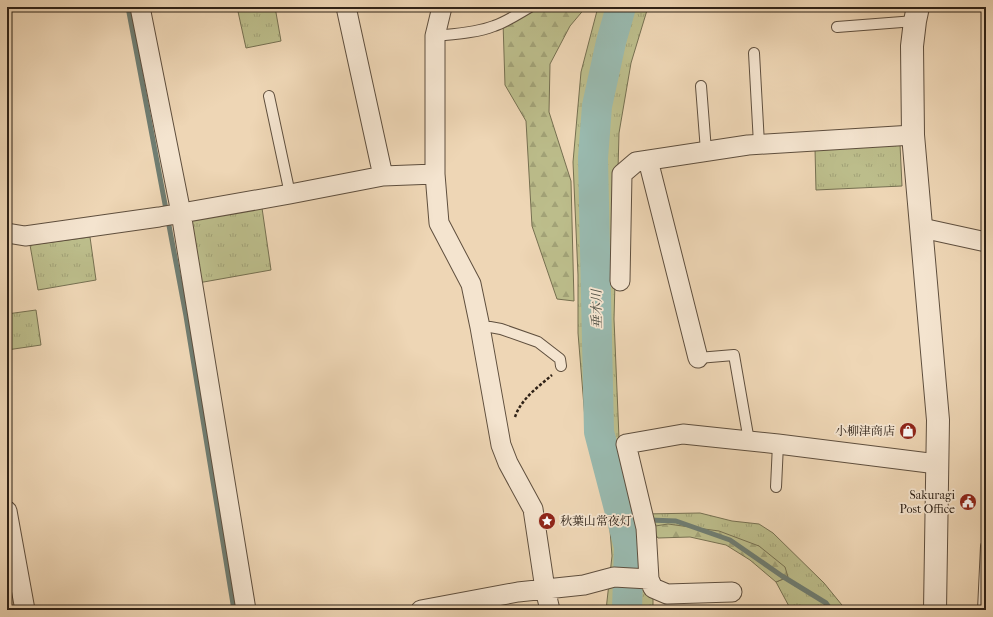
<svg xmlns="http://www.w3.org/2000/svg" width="993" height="617" font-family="'IM FELL French Canon','Noto Serif JP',serif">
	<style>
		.grass { fill: url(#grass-tufts); stroke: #767051 }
		.forest { fill: url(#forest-firs); stroke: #767051 }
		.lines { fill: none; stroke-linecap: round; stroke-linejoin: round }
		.stream { stroke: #6f7d72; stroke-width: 5 }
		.river { stroke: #99b9ae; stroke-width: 30 }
		.service-casing { stroke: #5f4f3e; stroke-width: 12 }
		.minor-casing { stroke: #5f4f3e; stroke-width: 21 }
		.tertiary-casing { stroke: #5f4f3e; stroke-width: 24 }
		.path { stroke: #2f2217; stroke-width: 2.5; stroke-dasharray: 3 2; stroke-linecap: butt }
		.service { stroke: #f4e4cf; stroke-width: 10 }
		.minor { stroke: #f4e4cf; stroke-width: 19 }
		.tertiary { stroke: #f4e4cf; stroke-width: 22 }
		.labels { text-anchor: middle; stroke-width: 3.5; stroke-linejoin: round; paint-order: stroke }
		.poi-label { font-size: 12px; fill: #2f2217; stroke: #f4e4cf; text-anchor: end }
		.water-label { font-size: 13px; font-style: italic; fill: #4f4f44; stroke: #f4e4cf }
	</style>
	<defs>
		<pattern id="grass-tufts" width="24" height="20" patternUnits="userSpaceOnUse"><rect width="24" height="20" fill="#bcbd8b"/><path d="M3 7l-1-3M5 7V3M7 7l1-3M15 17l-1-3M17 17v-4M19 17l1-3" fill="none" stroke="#a2a277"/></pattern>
		<pattern id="forest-firs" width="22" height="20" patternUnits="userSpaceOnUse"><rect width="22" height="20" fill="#bcbd8b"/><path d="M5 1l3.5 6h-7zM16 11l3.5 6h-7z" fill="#a2a277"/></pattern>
	</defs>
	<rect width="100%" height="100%" fill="#eed6b5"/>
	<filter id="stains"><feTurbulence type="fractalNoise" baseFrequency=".005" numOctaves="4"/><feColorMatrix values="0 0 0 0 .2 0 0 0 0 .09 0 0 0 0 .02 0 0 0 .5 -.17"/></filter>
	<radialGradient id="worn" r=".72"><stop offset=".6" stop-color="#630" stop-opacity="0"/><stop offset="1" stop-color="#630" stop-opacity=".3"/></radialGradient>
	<!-- grass -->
	<path class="grass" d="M237,7H275L281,41L246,48Z
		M598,7H648L631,63L619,133L614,319L619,438L643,514L700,513L732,521L759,524L773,533L824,583L846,610H791L776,582L788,577L759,546L646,530L653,597V610H606L612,556L609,517L586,431L578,333V275L573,162L581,72Z
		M900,144L902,186L816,190L815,149Z
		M262,208L271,270L198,283L186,219Z
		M90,237L96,280L38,290L30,245Z
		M36,310L41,345L7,350V314Z"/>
	<!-- forest -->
	<path class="forest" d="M527,7H586L570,26L550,64L549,112L571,181L574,301L557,299L532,226L526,121L505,85L503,22Z
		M668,524L719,531L759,546L785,567L788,577L776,582L750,560L726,545L690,537L658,538L649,527Z"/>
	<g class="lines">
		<!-- stream -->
		<path class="stream" d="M128,7L186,316L234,610
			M622,519L641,520
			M649,520L676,521L730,540L782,576L826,603L831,610"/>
		<!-- river -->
		<path class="river" d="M621,7L611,42L597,106L593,158L599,432L629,547L627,610"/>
		<!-- service casing -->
		<g class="service-casing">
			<path id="service" d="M837,27L915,21
				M435,36C454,34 476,33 494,26C506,22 518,14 530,7
				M754,53L759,144
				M701,86L706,151
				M269,96L290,194
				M480,327H490L501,329L538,342L560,359L561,366
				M698,358L734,355L749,441
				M776,487L778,444
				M983,610L986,546"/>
		</g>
		<!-- minor casing -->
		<g class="minor-casing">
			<path id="minor" d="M140,7L181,213L246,610
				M346,7L383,176
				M442,7L435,36V174L439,223L471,284L480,327L501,445L508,463L533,509L545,589L550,610
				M648,160L698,358
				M922,228L986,242
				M7,233L25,236L159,217L290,194L383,176L435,174
				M620,281L622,174L636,162L748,145L913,135
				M7,511L25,610
				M732,592L667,594L653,588L649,579L646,528L626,444L683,434L778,444L937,464
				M421,610L518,592L584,585L614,577L649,579"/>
		</g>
		<!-- tertiary casing -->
		<g class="tertiary-casing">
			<path id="tertiary" d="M918,7L915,21L912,46L913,135L938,420L935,610"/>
		</g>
		<!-- path -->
		<path class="path" d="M515,417C521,399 538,387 552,375"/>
		<!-- service -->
		<use href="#service" class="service"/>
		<!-- minor -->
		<use href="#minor" class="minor"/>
		<!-- tertiary -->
		<use href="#tertiary" class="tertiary"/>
	</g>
	<!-- icons -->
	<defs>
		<g id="shop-disc" transform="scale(0.9)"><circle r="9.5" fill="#8f2418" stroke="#f4e4cf"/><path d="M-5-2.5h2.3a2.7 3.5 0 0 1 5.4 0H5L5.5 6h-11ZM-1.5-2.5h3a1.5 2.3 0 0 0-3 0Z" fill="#fff"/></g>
		<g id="civic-disc" transform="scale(0.9)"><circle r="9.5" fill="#8f2418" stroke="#f4e4cf"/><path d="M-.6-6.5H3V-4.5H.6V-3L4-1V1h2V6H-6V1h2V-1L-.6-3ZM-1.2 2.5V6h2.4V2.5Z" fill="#fff"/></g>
		<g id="sight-disc" transform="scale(0.9)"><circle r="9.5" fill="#8f2418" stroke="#f4e4cf"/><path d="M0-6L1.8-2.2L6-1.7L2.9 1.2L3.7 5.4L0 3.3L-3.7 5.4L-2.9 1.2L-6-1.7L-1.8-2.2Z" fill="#fff"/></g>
	</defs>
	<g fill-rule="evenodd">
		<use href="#shop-disc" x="908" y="431"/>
		<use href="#civic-disc" x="968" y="502"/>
		<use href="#sight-disc" x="547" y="521"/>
	</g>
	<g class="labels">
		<!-- poi labels -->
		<g class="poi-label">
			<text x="895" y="435">小柳津商店</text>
			<text x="955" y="499">Sakuragi<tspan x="955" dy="14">Post Office</tspan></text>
			<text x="560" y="525" text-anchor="start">秋葉山常夜灯</text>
		</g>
		<!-- water labels -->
		<g class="water-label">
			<text transform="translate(596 309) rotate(-91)" y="5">垂木川</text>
		</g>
	</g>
	<!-- margin -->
	<rect width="993" height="617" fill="none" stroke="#eed6b5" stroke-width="24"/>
	<rect x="8" y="8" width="977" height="601" fill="none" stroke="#2f2217" stroke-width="2"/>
	<rect x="12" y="12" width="969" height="593" fill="none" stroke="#2f2217"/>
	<rect width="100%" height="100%" filter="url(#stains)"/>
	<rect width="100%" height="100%" fill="url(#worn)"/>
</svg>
